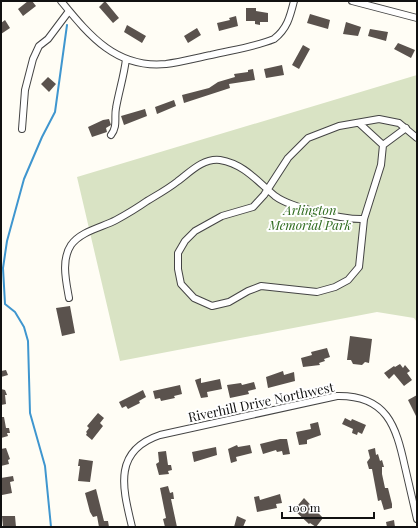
<svg xmlns="http://www.w3.org/2000/svg" width="418" height="528" font-family="'Playfair Display',serif">
	<style>
		.cemetery { fill: #d9e3c4 }
		.lines { fill: none; stroke-linecap: round; stroke-linejoin: round }
		.stream { stroke: #3f96cf; stroke-width: 2 }
		.building { fill: #5a524d }
		.minor-casing { stroke: #444; stroke-width: 8 }
		.minor { stroke: #fff; stroke-width: 6 }
		.labels { text-anchor: middle; stroke-width: 4; stroke-linejoin: round; paint-order: stroke }
		.park-label { font-size: 13px; font-style: italic; fill: #2f6b1f; stroke: #fff }
		.street-label { font-size: 13px; fill: #111; stroke: #fff }
	</style>
	<rect width="100%" height="100%" fill="#fffdf5"/>
	<!-- cemetery -->
	<path class="cemetery" d="M417,75V322L414,318L377,312L120,361L77,177Z"/>
	<g class="lines">
		<!-- stream -->
		<path class="stream" d="M51,527L45,466L30,413L28,341L24,327L15,312L5,304L3,268L7,241L24,179L42,137L55,112L67,25"/>
	</g>
	<!-- building -->
	<path class="building" d="M28,1H32L36,6L23,16L18,9Z
		M105,1L119,18L113,23L99,7Z
		M246,8H256V11L268,13V22H260V25L255,24V21H246Z
		M310,14L330,20L328,29L307,23Z
		M236,16L238,26L219,31L217,23L230,20L229,18Z
		M5,20L10,28L1,34V23Z
		M346,22L361,27L358,36L343,34Z
		M127,25L146,36L142,43L124,32Z
		M197,28L201,35L188,43L184,36Z
		M370,29L388,32L386,41L368,36Z
		M398,43L415,50L411,58L394,49Z
		M303,45L310,49L299,69L292,65Z
		M282,65L284,75L266,78L264,69Z
		M253,69L255,80L229,84L230,88L184,103L182,95L209,88L218,82L235,77L234,74L248,72V70Z
		M48,77L56,84L49,92L41,84Z
		M174,100L176,106L157,114L155,107Z
		M145,109L147,116L124,125L121,116Z
		M109,119L111,125L106,128L107,132L92,137L88,127L103,120Z
		M70,306L75,333L62,336L56,308Z
		M350,336L372,339L369,363L365,362L362,365L353,364L351,360H347Z
		M327,348L330,357L324,359L325,361L319,363L320,365L303,367L301,358L312,355L311,352Z
		M400,364L403,368L405,365L410,371L407,373L412,380L404,386L394,374L389,379L384,373L394,366L395,367Z
		M6,370L8,375L1,377V371Z
		M283,371L284,375L294,372L295,381L268,388L266,377Z
		M201,378V383L220,379L222,389L207,392L208,397L201,398L195,380Z
		M254,382L256,389L248,391L249,394L230,398L227,385L241,383L242,385Z
		M180,385L182,394L174,396L175,398L161,401L160,398L155,399L153,391Z
		M1,389L5,390L7,395H5L6,404L1,405Z
		M143,390L146,397L139,401L140,403L128,409L126,406L122,408L119,402Z
		M417,395V418L408,400Z
		M98,413L104,418L100,423L103,426L92,440L86,435L87,433L86,432L89,428L87,426Z
		M1,417H4L6,428H9L10,433H7L8,436L1,438Z
		M345,418L351,421L352,419L366,425L362,434L358,432L357,435L352,433L353,429L342,424Z
		M318,422L321,435L307,440V444L299,445L296,432L311,429L310,424Z
		M280,439H287L290,454L283,455L282,451L277,452L276,450L263,454L260,444Z
		M237,445L238,447L250,445L252,453L236,457L237,461L231,463L228,449Z
		M216,447L217,455L194,462L192,452Z
		M6,448L10,459L8,460L9,464L1,466V449Z
		M375,448L376,455L378,454L380,461L382,460L384,467H382V474L385,488H388L392,504V508L384,510L381,500L378,501L372,469H369L367,462L370,458L368,450Z
		M166,451L168,465H171L172,470L168,471L169,474L159,475L156,464L159,462L158,452Z
		M79,459L93,461L90,482L78,481L80,466H78Z
		M13,476L14,481L10,482L12,493L2,495L1,478Z
		M168,486L170,493L173,492L174,499H171L177,527H165L163,519L166,518L160,488Z
		M96,489L104,521H108L109,527H99L97,516L93,517L90,512L85,493Z
		M280,494L282,503L276,504L277,508L257,512L254,497L259,496L260,500Z
		M304,498L323,518L316,527L310,523L309,524L294,510Z
		M2,516H15L16,527H3Z
		M237,516L246,520L243,527H234Z
		M394,520L395,527H387L386,522Z"/>
	<g class="lines">
		<!-- minor casing -->
		<g class="minor-casing">
			<path id="minor" d="M61,1C89,35 116,69 166,64C181,62 196,58 211,55C232,50 254,47 274,39C287,29 290,17 294,1
				M352,1L417,18
				M359,123L383,145L381,165L364,219L359,267L348,280L335,287L317,292L261,286L248,291L229,302L212,306L194,298L181,284L178,269V253L185,241L195,231L222,216L253,207L264,195L288,158L308,138L339,126L379,119L399,123L417,138
				M22,129L25,90L33,59L39,46L48,39L69,11
				M111,135C118,126 114,118 116,108C119,91 124,76 126,59
				M383,145L406,128
				M69,298C66,281 61,260 71,245C81,231 103,227 116,220C127,214 137,208 147,201C157,195 168,189 178,181C190,172 203,158 220,160C244,164 257,181 275,196C291,208 344,220 364,219
				M132,527C123,489 112,451 160,435L337,396C387,395 396,426 405,467C409,485 413,502 417,519"/>
		</g>
		<!-- minor -->
		<use href="#minor" class="minor"/>
	</g>
	<g class="labels">
		<!-- park labels -->
		<g class="park-label">
			<text x="310" y="215">Arlington<tspan x="310" dy="15">Memorial Park</tspan></text>
		</g>
		<!-- street labels -->
		<g class="street-label">
			<text transform="translate(261 402) rotate(-12)" y="5">Riverhill Drive Northwest</text>
		</g>
	</g>
	<!-- border -->
	<rect width="418" height="528" fill="none" stroke="#111111" stroke-width="4"/>
	<!-- scale -->
	<path d="M282 512v6h92v-6" fill="none" stroke="#111111" stroke-width="2"/>
	<text x="288" y="512" font-size="12" fill="#111111" stroke="#ffffff" stroke-width="3" paint-order="stroke">100 m</text>
</svg>
